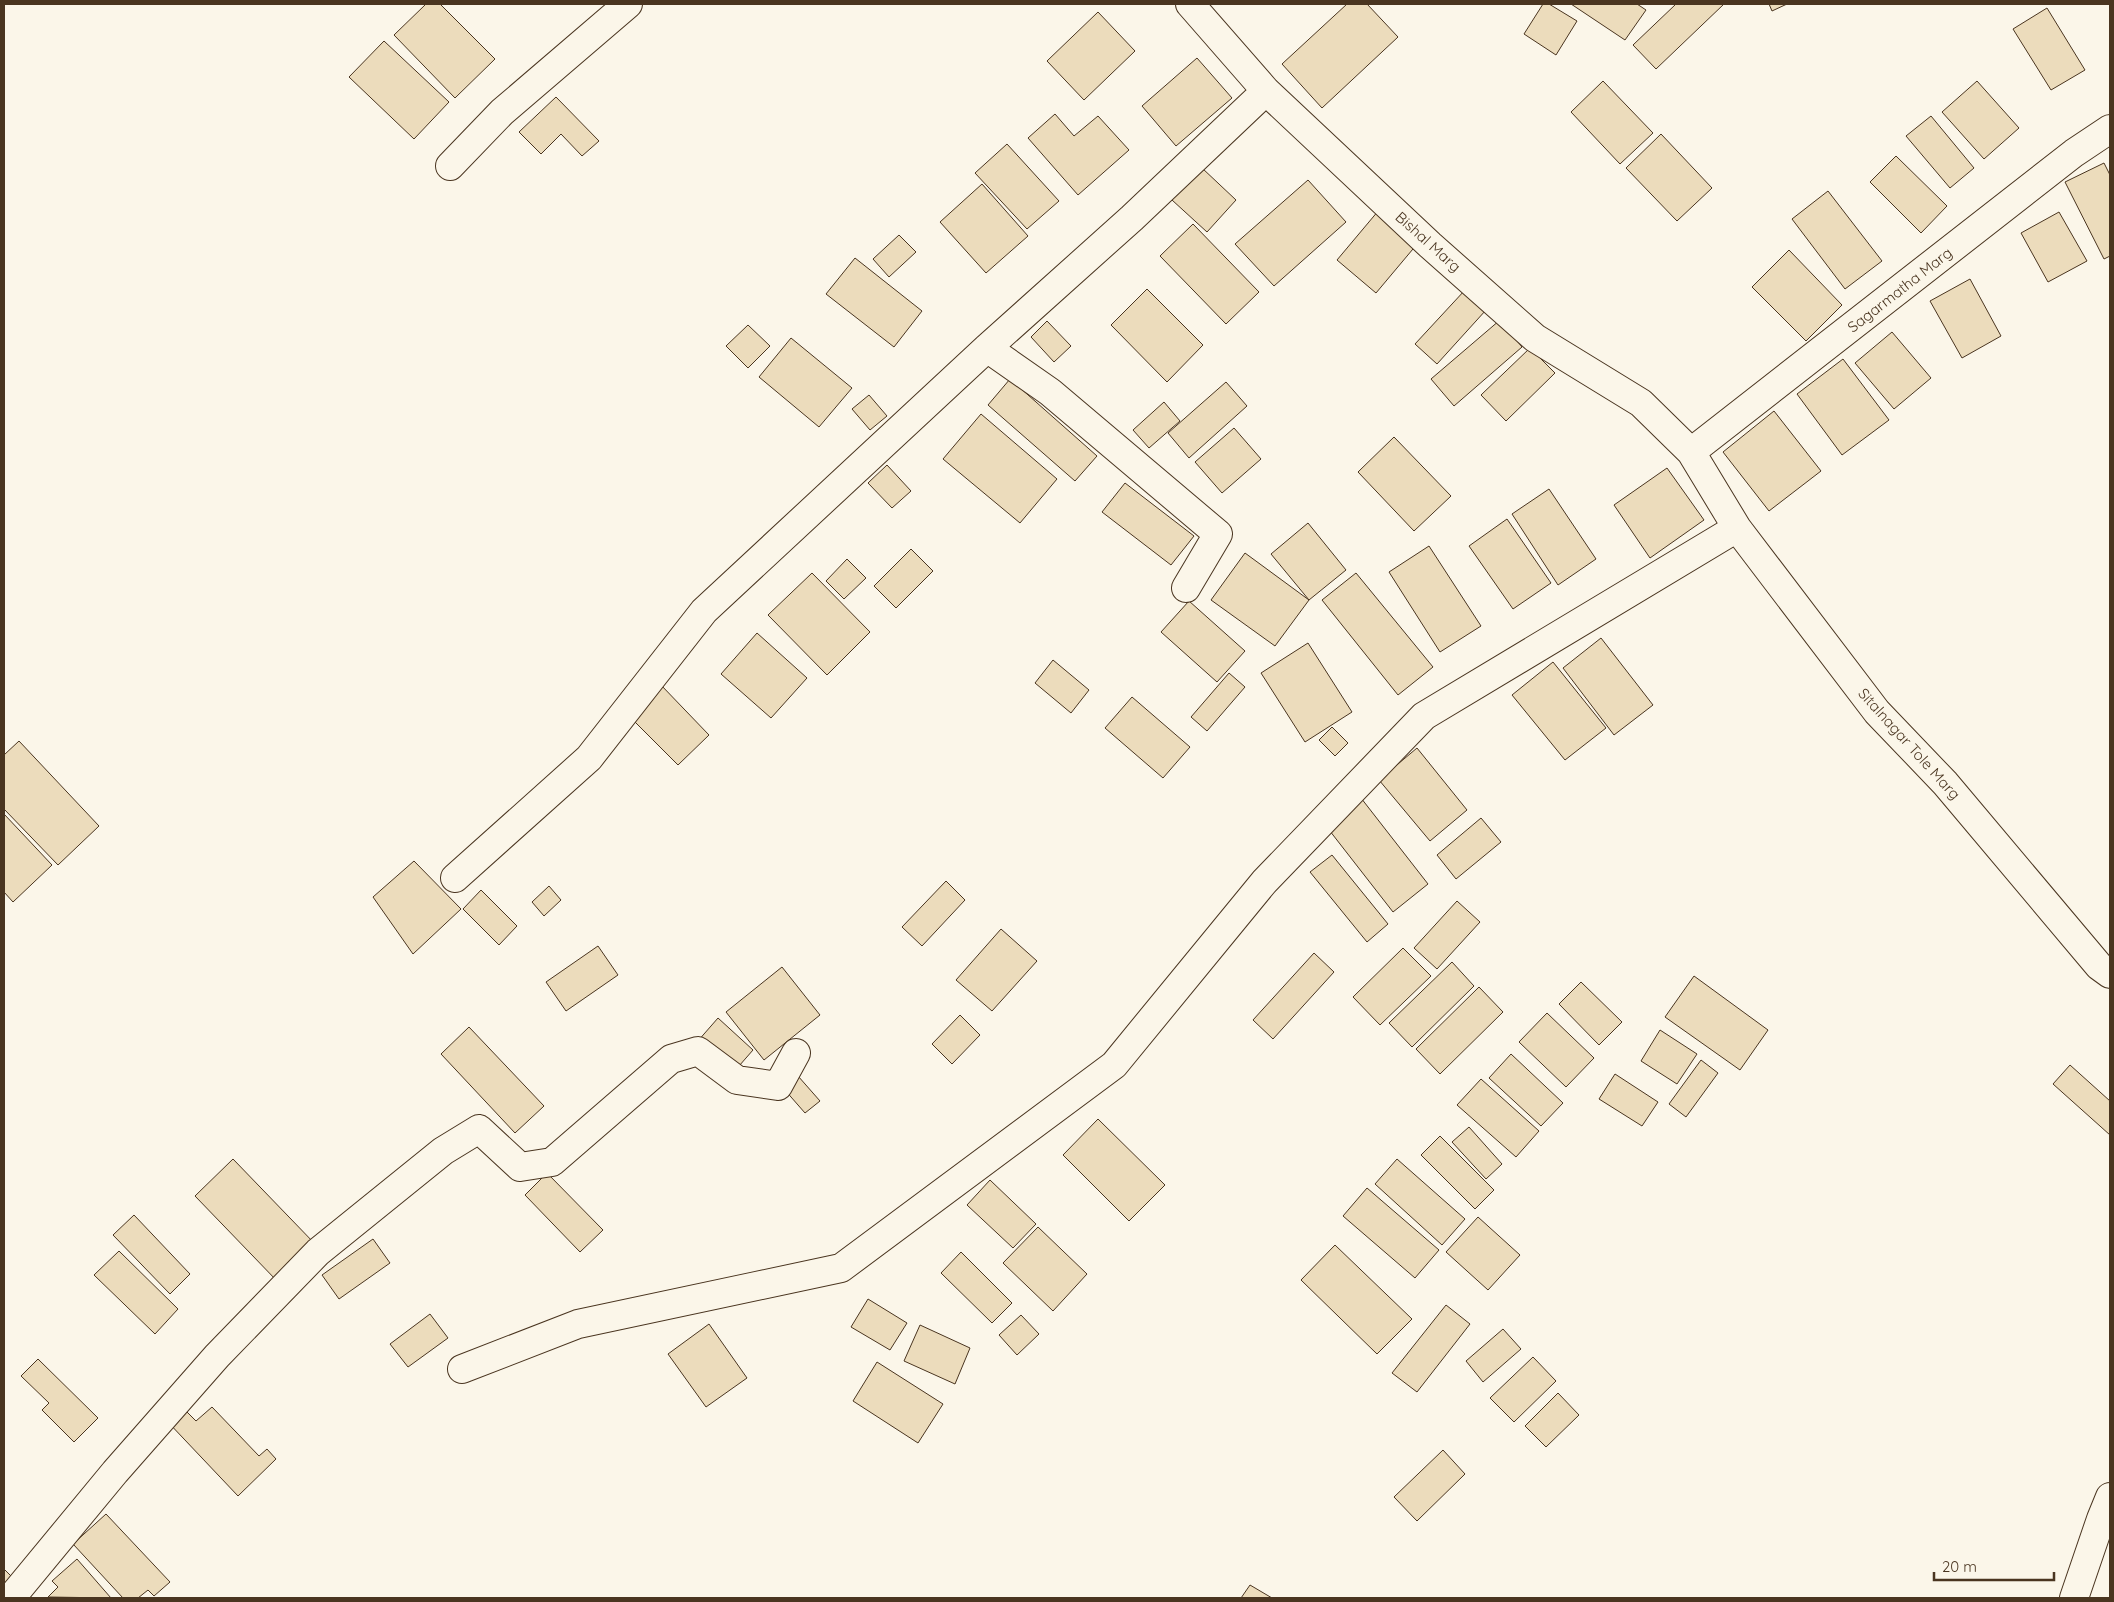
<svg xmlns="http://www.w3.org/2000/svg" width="2114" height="1602" font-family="Quicksand,sans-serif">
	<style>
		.building { fill: #ecdcbc; stroke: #4a3520 }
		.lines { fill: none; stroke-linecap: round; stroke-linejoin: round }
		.minor-casing { stroke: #4a3520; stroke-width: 30 }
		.minor { stroke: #fbf6e9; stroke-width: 28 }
		.labels { text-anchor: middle; stroke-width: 4; stroke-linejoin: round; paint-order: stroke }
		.street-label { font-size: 15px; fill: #4a3520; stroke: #fbf6e9 }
	</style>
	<rect width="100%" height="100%" fill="#fbf6e9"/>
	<!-- building -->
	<path class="building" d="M426,4H440L495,59L455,98L394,35Z
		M1347,4H1367L1398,37L1322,108L1282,64Z
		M1543,4H1549L1577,21L1556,55L1524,34Z
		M1571,4H1637L1646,10L1625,40Z
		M1676,4H1724L1656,69L1633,45Z
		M1769,4H1787L1772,11Z
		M2047,8L2085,70L2051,90L2013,29Z
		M1098,12L1135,51L1084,100L1047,61Z
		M384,41L449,102L414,139L349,77Z
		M1197,58L1232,98L1176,146L1142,106Z
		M1603,81L1653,133L1620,164L1571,112Z
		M1977,81L2019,128L1984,159L1942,112Z
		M556,97L599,141L582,156L561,134L541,154L519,132Z
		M1055,114L1074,136L1098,116L1129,150L1078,195L1028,138Z
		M1931,116L1974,168L1950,188L1906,136Z
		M1661,134L1712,188L1677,221L1626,168Z
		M1007,144L1059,201L1027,229L975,173Z
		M1896,156L1947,206L1921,233L1870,182Z
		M2104,163L2110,175V256L2104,259L2065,182Z
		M1202,168L1236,200L1207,232L1172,200Z
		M1308,180L1346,222L1274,286L1235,244Z
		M982,184L1028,236L986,273L940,222Z
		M1828,191L1882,261L1845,289L1792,219Z
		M1379,210L1418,243L1376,293L1337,260Z
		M2059,212L2087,261L2048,282L2021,233Z
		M1193,224L1259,292L1226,324L1160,256Z
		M899,235L916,252L889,277L873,259Z
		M1789,250L1842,305L1806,341L1752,287Z
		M855,258L922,311L894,347L826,294Z
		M1970,279L2001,336L1962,358L1930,301Z
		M1147,289L1203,345L1167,382L1111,325Z
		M1465,290L1486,310L1437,364L1415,344Z
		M1500,320L1522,347L1454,406L1431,379Z
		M1047,321L1071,346L1054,362L1031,337Z
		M748,325L770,346L748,368L726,346Z
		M1892,332L1931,378L1894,409L1855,363Z
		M791,338L852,388L819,427L759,377Z
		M1530,348L1555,373L1506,421L1481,395Z
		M1843,359L1889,420L1842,455L1797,394Z
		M1010,379L1097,456L1075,481L988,405Z
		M1226,382L1247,406L1189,458L1168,433Z
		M869,395L887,416L870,430L852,409Z
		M1164,402L1180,421L1149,448L1133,430Z
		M1774,411L1821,471L1769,511L1723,452Z
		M981,414L1057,479L1020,523L943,459Z
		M1234,428L1261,459L1222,493L1195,462Z
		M1394,437L1451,496L1414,531L1358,472Z
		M887,465L911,491L892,508L868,483Z
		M1667,468L1704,520L1650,558L1614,505Z
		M1125,483L1194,536L1171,565L1102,512Z
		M1549,489L1596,559L1558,585L1512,514Z
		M1507,519L1551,583L1513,609L1469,546Z
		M1308,523L1346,570L1309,600L1271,554Z
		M1429,546L1481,626L1440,652L1389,572Z
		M911,549L933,571L896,608L874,586Z
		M1245,553L1309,600L1275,646L1211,600Z
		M847,559L866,578L844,599L826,581Z
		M812,573L870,632L827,675L768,615Z
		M1356,573L1433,667L1398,695L1322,600Z
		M1189,601L1245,651L1217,682L1161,632Z
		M757,633L807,678L771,718L721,674Z
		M1601,638L1653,705L1614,735L1563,668Z
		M1308,643L1352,712L1305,742L1261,673Z
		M1053,660L1089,690L1071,713L1035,683Z
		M1553,662L1606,728L1565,760L1512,695Z
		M1229,673L1245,687L1207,731L1191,717Z
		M660,684L709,735L678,765L628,715Z
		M1132,697L1190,747L1163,778L1105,728Z
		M1332,727L1348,743L1335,756L1319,740Z
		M19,741L99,826L58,865L4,809V755Z
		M1417,748L1467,810L1430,841L1379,780Z
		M1361,798L1428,884L1393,912L1326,826Z
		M4,814L52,865L13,902L4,892Z
		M1481,818L1501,842L1456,879L1437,855Z
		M1332,855L1388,924L1367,942L1310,872Z
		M414,861L461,909L413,954L373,897Z
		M946,881L965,900L922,946L902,927Z
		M549,886L561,900L544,916L532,902Z
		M481,890L517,926L499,945L463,909Z
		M1457,901L1480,922L1437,969L1414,948Z
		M1001,929L1037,961L992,1011L956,980Z
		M598,946L618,975L566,1011L546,982Z
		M1403,948L1431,976L1380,1025L1353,997Z
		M1314,953L1334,972L1273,1039L1253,1020Z
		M1452,962L1474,986L1412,1047L1389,1023Z
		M782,967L820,1015L764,1060L726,1012Z
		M1694,976L1768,1030L1740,1070L1665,1017Z
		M1581,982L1622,1022L1599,1045L1559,1004Z
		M1479,987L1503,1012L1440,1074L1416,1049Z
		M1547,1013L1594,1058L1566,1087L1519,1042Z
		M960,1015L980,1035L952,1064L932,1044Z
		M718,1018L753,1050L732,1074L697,1042Z
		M469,1027L544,1106L515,1133L441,1054Z
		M1660,1030L1697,1054L1677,1084L1641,1061Z
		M1511,1054L1563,1103L1541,1126L1489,1078Z
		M1701,1060L1718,1073L1686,1117L1669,1104Z
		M2070,1065L2110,1101V1135L2053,1084Z
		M1615,1074L1658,1102L1642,1126L1599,1099Z
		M798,1076L820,1101L805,1113L784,1089Z
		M1481,1079L1539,1131L1516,1157L1457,1105Z
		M1098,1119L1165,1185L1129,1221L1063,1155Z
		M1469,1127L1502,1164L1486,1179L1452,1142Z
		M1440,1136L1494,1190L1475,1209L1421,1155Z
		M233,1159L316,1245L278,1282L195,1196Z
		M1397,1159L1465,1219L1442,1245L1375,1184Z
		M547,1173L603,1230L580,1252L525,1195Z
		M990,1180L1036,1224L1013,1248L967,1205Z
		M1367,1188L1439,1250L1415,1278L1343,1216Z
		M134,1215L190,1274L170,1294L113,1235Z
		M1478,1217L1520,1255L1488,1290L1446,1252Z
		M1038,1227L1087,1274L1053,1311L1003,1263Z
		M373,1239L390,1263L339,1299L322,1275Z
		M1335,1245L1412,1319L1377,1354L1301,1280Z
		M119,1251L178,1309L155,1334L94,1275Z
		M961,1252L1012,1303L992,1323L941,1273Z
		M868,1299L907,1323L890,1350L851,1327Z
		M1446,1305L1470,1324L1417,1392L1392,1373Z
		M430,1314L448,1338L408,1367L390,1344Z
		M1021,1315L1039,1334L1017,1355L999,1335Z
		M709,1324L747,1378L706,1407L668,1354Z
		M920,1325L970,1348L955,1384L904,1361Z
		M1503,1329L1521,1349L1483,1382L1466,1361Z
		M1533,1357L1556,1381L1514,1422L1490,1398Z
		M38,1359L98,1418L74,1442L42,1410L49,1403L21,1376Z
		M877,1362L943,1404L918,1443L853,1401Z
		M1558,1393L1579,1415L1546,1447L1525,1426Z
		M180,1405L196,1421L212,1407L259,1456L267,1449L276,1459L238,1496L166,1420Z
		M1443,1450L1465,1474L1417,1521L1394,1497Z
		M106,1514L170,1582L154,1596L148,1590L138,1598H123L73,1544Z
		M77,1559L111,1598L48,1597L58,1587L52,1581Z
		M4,1569L15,1580L4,1592Z
		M1250,1585L1272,1598H1241Z"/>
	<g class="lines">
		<!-- minor casing -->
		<g class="minor-casing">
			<path id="minor" d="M1190,4L1266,91L1430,245L1535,338L1641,403L1691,452L1737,528L1877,712L1945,783L2099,966L2110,974
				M450,166L502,112L628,4
				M987,348L1050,392L1218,534L1186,588
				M1691,452L2074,153L2110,129
				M455,878L589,758L704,611L987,348L1132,218L1266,91
				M462,1369L578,1324L841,1268L1114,1065L1264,882L1424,716L1737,528
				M11,1598L115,1472L217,1356L318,1252L443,1151L479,1129L520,1167L552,1162L671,1059L698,1051L737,1080L778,1086L796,1053
				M2074,1598L2101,1519L2110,1497"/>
		</g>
		<!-- minor -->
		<use href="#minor" class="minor"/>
	</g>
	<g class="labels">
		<!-- street labels -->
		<g class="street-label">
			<text transform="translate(1428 242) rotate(42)" y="5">Bishal Marg</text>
			<text transform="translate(1900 290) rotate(-38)" y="5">Sagarmatha Marg</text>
			<text transform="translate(1909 744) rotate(48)" y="5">Sitalnagar Tole Marg</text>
		</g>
	</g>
	<!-- border -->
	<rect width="2114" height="1602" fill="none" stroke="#4a3520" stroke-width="10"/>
	<!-- scale -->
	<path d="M1934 1572v8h120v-8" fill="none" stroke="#4a3520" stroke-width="2.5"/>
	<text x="1942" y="1572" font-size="15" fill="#4a3520" stroke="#fbf6e9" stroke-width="4" paint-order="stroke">20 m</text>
</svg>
